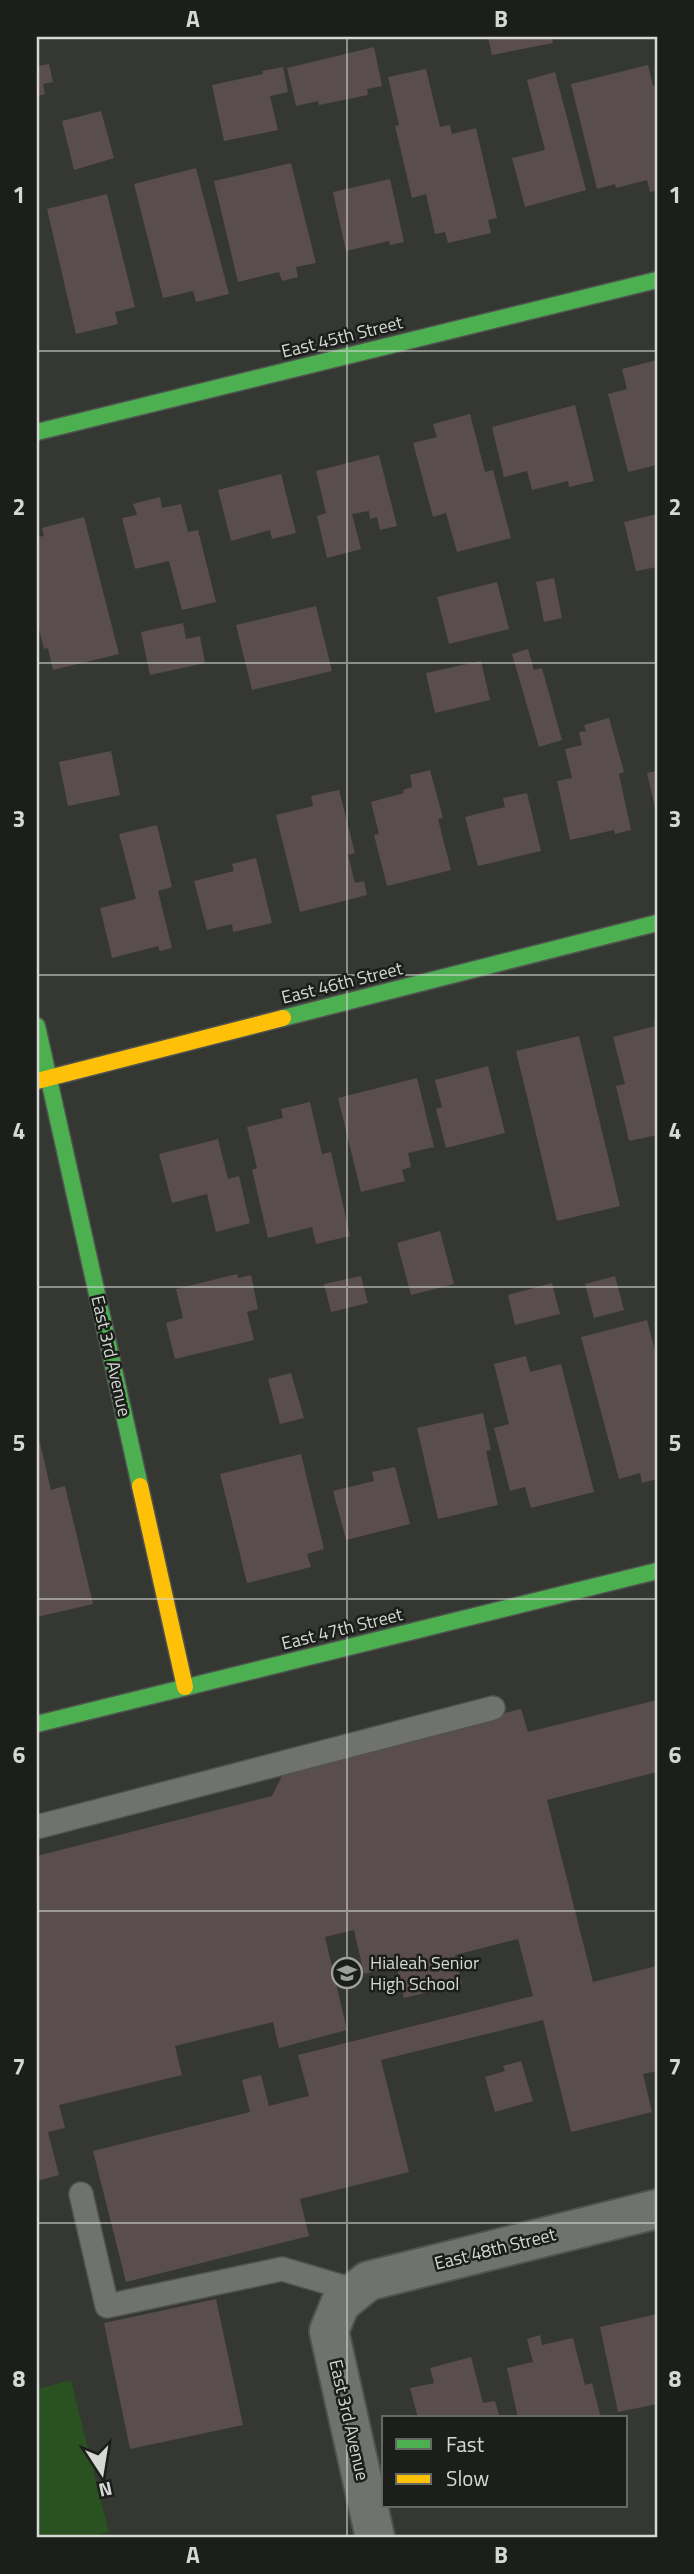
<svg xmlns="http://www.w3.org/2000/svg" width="694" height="2574" font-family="'Titillium Web',sans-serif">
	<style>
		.green { fill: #2a5120 }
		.building { fill: #5a4d50 }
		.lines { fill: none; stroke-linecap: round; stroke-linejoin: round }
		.lane-casing { stroke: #50534f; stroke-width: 26 }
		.street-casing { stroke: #50534f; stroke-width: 42 }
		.fast-casing { stroke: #50534f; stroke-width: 19 }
		.slow-casing { stroke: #50534f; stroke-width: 19 }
		.lane { stroke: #70726e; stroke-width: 23 }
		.street { stroke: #70726e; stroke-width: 38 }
		.fast { stroke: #4caf50; stroke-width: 16 }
		.slow { stroke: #ffc107; stroke-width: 16 }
		.grid { fill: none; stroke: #d5d8d4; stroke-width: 2; stroke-opacity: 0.55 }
		.labels { text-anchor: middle; stroke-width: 5; stroke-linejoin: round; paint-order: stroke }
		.street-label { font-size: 18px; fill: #d5d8d4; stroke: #1c1e1b }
		.poi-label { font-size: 18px; fill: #d5d8d4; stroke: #1c1e1b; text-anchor: start }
		.neatline { fill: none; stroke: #d5d8d4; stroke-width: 2.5 }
		.grid-label { font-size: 23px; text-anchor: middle; font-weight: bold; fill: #d5d8d4 }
	</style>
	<rect width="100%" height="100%" fill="#343732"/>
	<!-- green -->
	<path class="green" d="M71,2380L109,2532L90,2537H37V2389Z"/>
	<!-- building -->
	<path class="building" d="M488,37H552L553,43L492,55Z
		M374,47L382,86L367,89L368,95L319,105L318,101L296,106L287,68Z
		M49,64L53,82L43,84L45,94L37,96V66Z
		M648,65L653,86L657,85V190L650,192L647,180L616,188L615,184L597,189L571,84Z
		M283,67L288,92L270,96L278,130L224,141L212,85L263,74L262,71Z
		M426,69L440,127L450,125L452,134L476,128L497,218L488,220L491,233L448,243L445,232L435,234L426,194L412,198L395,126L399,125L388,77Z
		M555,72L586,190L525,207L512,158L545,150L527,80Z
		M101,111L114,158L74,170L62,121Z
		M291,163L316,263L296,267L298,277L282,281L279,272L238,282L214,181Z
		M196,168L229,294L196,302L193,291L163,298L134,184Z
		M390,179L404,242L390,245L389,241L346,251L333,192Z
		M107,194L135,307L115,312L118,324L76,334L47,209Z
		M657,360V465L628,472L608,394L627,389L622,369Z
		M575,405L594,481L569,487L568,481L532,490L527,471L504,477L492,427Z
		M470,414L485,472L493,470L511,538L457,552L446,513L433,517L413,443L437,437L433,424Z
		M379,455L397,526L380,530L377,517L370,519L369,511L352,514L361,549L327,558L317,516L326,513L316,471Z
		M281,474L296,533L272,539L270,530L231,541L218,490Z
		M160,497L162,508L181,504L188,532L198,530L216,602L182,610L169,561L135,569L122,518L137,515L133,504Z
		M657,514V567L636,571L624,522Z
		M84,517L119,654L53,670L48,648L44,649L37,621V537L44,536L42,528Z
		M554,578L562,618L544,622L536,582Z
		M497,582L509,629L449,644L437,597Z
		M316,606L332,671L252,690L236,625Z
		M183,623L186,639L200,636L205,663L150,675L141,632Z
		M528,649L534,670L542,668L562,740L539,747L512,654Z
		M481,661L490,700L435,713L426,673Z
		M609,718L624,772L619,774L631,830L615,834L614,830L570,840L557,781L572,778L565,749L582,745L579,732L586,731L584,725Z
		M111,751L120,795L68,806L59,762Z
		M430,770L443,818L438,819L451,870L387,886L374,835L379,834L371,802L404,793L403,790L412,787L410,775Z
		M657,771V812H656L647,773Z
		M339,790L355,853L348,855L355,883L364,881L367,895L300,912L276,815L313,806L311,796Z
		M527,793L541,851L478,866L465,817L505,807L503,798Z
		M157,825L172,887L158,891L172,948L160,951L158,946L112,958L100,908L136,899L119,834Z
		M256,858L272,923L233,932L232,924L207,930L194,881L234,871L232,864Z
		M657,1020V1135L629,1141L616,1086L625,1084L613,1037L655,1026L654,1021Z
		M579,1036L620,1206L557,1221L516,1051Z
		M488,1066L505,1133L446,1148L436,1109L442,1107L435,1080Z
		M417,1078L434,1147L408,1153L411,1167L402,1170L405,1181L361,1192L338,1098Z
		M310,1102L322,1154L331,1152L350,1236L316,1244L312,1227L268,1238L252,1170L257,1168L247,1127L283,1118L281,1109Z
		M218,1139L228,1179L239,1176L250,1223L216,1232L207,1194L172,1203L159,1154Z
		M440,1231L454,1284L411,1295L397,1243Z
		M237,1274L238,1278L251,1275L258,1309L247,1312L254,1340L175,1359L166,1323L183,1318L176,1289Z
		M361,1276L368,1303L331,1312L324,1284Z
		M615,1276L624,1310L594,1318L585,1284Z
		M552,1283L560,1314L515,1325L508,1295Z
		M647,1320L657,1358V1479L642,1483L640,1473L619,1479L581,1337Z
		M526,1356L530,1372L561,1364L594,1492L531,1508L525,1487L510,1491L494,1428L509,1424L494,1364Z
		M291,1373L304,1418L280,1424L268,1379Z
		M483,1413L491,1450L486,1451L498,1505L438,1519L417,1428Z
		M40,1443L51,1490L65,1486L93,1604L37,1617V1444Z
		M301,1454L324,1549L307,1554L311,1567L247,1583L220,1474Z
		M395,1467L410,1524L346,1540L333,1491L374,1481L372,1472Z
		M657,1700V1772L547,1800L593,1982L657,1966V2071L643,2074L652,2112L571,2132L543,2020L381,2060L409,2172L300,2199L309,2236L126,2282L93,2151L250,2112L242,2080L261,2075L269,2106L309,2096L298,2055L533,1996L518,1939L455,1955L462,1984L404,1998L396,1966L364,1974L354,1930L325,1937L347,2030L279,2048L273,2022L175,2046L182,2075L59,2105L65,2128L48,2132L59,2175L37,2181V1856L272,1796L286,1768L521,1709L528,1732Z
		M521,2061L533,2101L495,2112L485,2077L505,2071L503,2066Z
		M216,2299L243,2425L130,2449L104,2323Z
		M657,2314V2404L618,2412L600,2327Z
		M540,2335L542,2345L573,2338L585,2385L592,2383L601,2418H518L507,2368L533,2362L527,2339Z
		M471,2357L483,2403L495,2401L500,2418H418L410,2388L434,2383L430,2368Z"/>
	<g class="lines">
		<!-- lane casing -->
		<g class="lane-casing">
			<path id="lane" d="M37,1827L493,1708
				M81,2194L107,2306L282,2269L357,2291"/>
		</g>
		<!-- street casing -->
		<g class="street-casing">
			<path id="street" d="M375,2537L329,2331L340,2304L368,2281L657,2209"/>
		</g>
		<!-- fast casing -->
		<g class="fast-casing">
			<path id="fast" d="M37,432L657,280
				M283,1018L657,923
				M37,1026L140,1486
				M37,1724L657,1571"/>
		</g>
		<!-- slow casing -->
		<g class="slow-casing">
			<path id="slow" d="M37,1081L283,1018
				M140,1486L185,1687"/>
		</g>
		<!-- lane -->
		<use href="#lane" class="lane"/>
		<!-- street -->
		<use href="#street" class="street"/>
		<!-- fast -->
		<use href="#fast" class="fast"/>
		<!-- slow -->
		<use href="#slow" class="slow"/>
	</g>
	<!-- grid -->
	<path class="grid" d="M347,37V2537M37,351H657M37,663H657M37,975H657M37,1287H657M37,1599H657M37,1911H657M37,2223H657"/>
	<!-- icons -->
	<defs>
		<g id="school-ring" transform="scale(1.575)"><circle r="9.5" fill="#1c1e1b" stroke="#9da09b" stroke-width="1.5"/><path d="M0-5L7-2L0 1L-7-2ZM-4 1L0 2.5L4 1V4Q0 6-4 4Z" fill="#9da09b"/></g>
	</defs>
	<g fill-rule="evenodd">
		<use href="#school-ring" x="347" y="1973"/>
	</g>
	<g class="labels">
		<!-- street labels -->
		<g class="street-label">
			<text transform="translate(342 337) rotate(-14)" y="6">East 45th Street</text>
			<text transform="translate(342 983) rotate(-14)" y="6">East 46th Street</text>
			<text transform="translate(111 1356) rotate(77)" y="6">East 3rd Avenue</text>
			<text transform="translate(342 1629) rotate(-14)" y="6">East 47th Street</text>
			<text transform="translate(495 2249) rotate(-14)" y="6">East 48th Street</text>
			<text transform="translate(349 2420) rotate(77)" y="6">East 3rd Avenue</text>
		</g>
		<!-- poi labels -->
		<g class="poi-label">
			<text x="370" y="1969">Hialeah Senior<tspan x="370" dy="21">High School</tspan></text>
		</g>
	</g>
	<!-- border -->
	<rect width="694" height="2574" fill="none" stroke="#1c1e1b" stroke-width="77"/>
	<!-- legend -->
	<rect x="382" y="2416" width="245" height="91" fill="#1c1e1b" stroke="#666865" stroke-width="2"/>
	<rect x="396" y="2439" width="35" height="10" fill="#4caf50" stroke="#666865" stroke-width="2"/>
	<text x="446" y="2452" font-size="21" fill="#d5d8d4">Fast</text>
	<rect x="396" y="2474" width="35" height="10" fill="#ffc107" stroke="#666865" stroke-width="2"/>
	<text x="446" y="2486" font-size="21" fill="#d5d8d4">Slow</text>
	<!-- north arrow -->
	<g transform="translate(102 2473) rotate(168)" stroke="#1c1e1b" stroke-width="5" paint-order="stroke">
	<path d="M0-5L12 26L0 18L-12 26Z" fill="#d5d8d4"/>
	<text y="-10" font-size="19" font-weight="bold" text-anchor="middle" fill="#d5d8d4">N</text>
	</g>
	<rect x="38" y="38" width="618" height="2498" class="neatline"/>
	<g class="grid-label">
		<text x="193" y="27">A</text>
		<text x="501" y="27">B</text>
		<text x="19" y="203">1</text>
		<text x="675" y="203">1</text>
		<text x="19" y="515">2</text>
		<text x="675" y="515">2</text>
		<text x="19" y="827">3</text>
		<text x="675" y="827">3</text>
		<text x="19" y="1139">4</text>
		<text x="675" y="1139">4</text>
		<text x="19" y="1451">5</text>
		<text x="675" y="1451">5</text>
		<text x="19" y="1763">6</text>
		<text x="675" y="1763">6</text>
		<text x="19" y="2075">7</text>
		<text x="675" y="2075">7</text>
		<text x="19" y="2387">8</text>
		<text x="675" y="2387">8</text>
		<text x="193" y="2563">A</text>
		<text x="501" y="2563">B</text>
	</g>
</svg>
